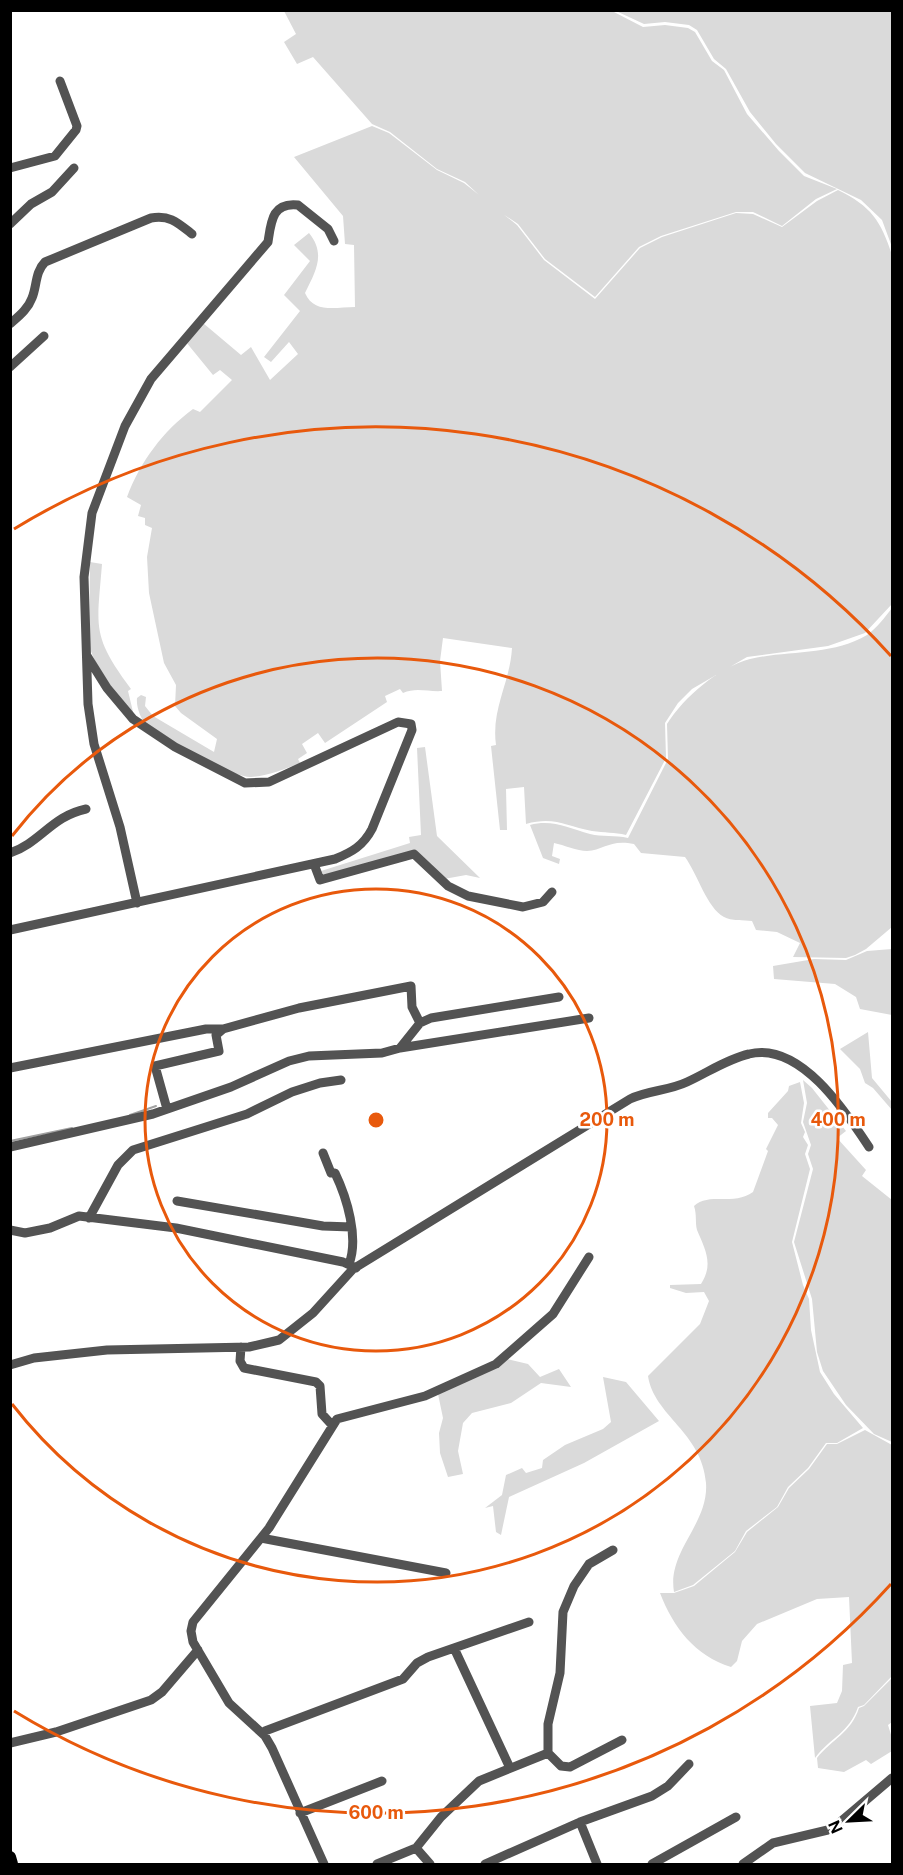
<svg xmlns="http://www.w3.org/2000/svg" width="903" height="1875" font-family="'Public Sans',sans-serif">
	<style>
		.green { fill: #dadada }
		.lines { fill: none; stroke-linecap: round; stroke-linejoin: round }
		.stream { stroke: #a1a1a1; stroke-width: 2 }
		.minor { stroke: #535353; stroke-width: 9 }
		.major { stroke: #000; stroke-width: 12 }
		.ring { fill: none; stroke: #e8590c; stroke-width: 3 }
		.centre { fill: #e8590c; stroke: #fff; stroke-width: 3 }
		.ring-label { font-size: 18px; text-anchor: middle; font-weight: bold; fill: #e8590c; stroke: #fff; stroke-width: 5; stroke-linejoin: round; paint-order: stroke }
	</style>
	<rect width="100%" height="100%" fill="#fff"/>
	<!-- green -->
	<path class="green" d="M595,11L614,12L643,27L665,25L688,28L695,32L712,61L724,70L747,114L779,151L804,176L837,189L816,199L782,226L753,212H736L661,236L639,247L595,297L545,259L518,224L491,206L465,182L437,169L390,132L372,124L313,57L297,64L284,42L296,34L284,11Z
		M616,11H892V247L882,220L861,200L805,173L776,144L750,112L726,69L714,59L697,30L689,25L665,22L644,24Z
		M372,126L389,133L437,170L464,183L517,225L544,260L595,299L640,248L662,237L736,213L753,214L782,227L817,201L838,190C871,206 881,221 892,255V604L865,633L828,646L747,657L692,689L678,703L665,723L666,758L626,835C615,832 604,833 592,831C566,826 554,816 526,824L524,787L506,789L507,830H500L491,746L496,745C491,709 510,683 512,648L443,638L440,661L442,691C428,692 416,687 403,693L400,689L385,696L387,702L325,743L318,733L302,744L307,753L298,759L300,763C285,769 267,776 251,777C233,778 163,740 148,727C141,720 136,707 137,698L141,695L146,697L145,706L153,716L214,752L217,739L181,713L175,706L176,685L164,663L149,593L147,557L152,528L145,525V518L138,516L141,505L127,497C140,462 163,431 193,409L200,412L232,380L220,370L213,375L186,342L203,323L241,355L251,347L270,380L298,354L289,342L271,362L264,357L300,311L284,295L310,261L294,245L309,233C326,254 316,271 305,293C314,314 336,307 355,307L354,245L345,244L343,216L294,157Z
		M90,562L102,564C97,628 91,635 131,689L128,691L134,716C117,694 96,671 89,645Z
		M892,608V927L866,949L855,955L846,958L793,957L800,943L777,932L756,930L752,921C744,920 731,921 724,917C707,908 698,875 685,857L641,853L634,844C610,839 604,850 587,851C577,851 564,845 554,843L552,856L560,859L559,864L543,858L530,825C552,819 568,828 590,834C602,837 615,835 628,838L668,759L667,724C684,697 719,667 750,659C788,650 832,656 867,635C877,628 885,617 892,608Z
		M425,747L437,836L480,878L466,875L444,879L415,852L323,875L321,871L410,843L409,837L421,835L417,748Z
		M892,949V1015L860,1009L856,997L835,984L774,979L773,966L814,959L846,960L867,951Z
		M868,1032L872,1078L892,1102V1110L873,1088L865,1083L860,1069L840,1049Z
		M803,1080L812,1088L846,1131L837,1138L866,1170L862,1176L892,1200V1442L874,1434L846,1405L823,1371L817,1352L812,1299L794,1242L813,1169L808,1154L811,1145L803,1122L807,1103Z
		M800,1082L804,1103L801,1123L805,1132L803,1137L808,1145L805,1154L810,1169L792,1242L803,1285L809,1299L811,1330L820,1372L834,1394L863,1428L837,1443H826L808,1468L788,1487L777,1507L746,1531L735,1551L693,1585L674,1592C667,1551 709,1524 706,1483C702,1432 654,1416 648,1376L700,1324L709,1301L704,1292L686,1293L670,1288V1285L701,1284C714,1264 705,1249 697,1230C695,1222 697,1215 694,1206C708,1192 734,1206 753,1192L768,1151L766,1149L778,1125L772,1118H768V1113L788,1091L789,1086Z
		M507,1359L528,1364L540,1377L559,1369L571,1387L541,1383L511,1403L472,1413L463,1423L458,1451L463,1474L448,1477L440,1453L439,1433L443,1418L438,1394Z
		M603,1377L626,1382L659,1421L584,1463L509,1497L501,1535L496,1532L493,1506L485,1508L502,1495L506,1475L522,1468L526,1473L542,1468L543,1460L565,1445L603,1429L611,1422Z
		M865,1430L892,1445V1676L864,1705L858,1707C849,1733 831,1737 815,1758L810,1706L837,1703L842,1691L843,1665L852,1663L849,1597L817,1599L757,1624L742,1641L737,1661L731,1667C695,1656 673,1627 660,1593H674L694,1586L735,1552L747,1532L778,1507L789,1488L809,1469L827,1444H837Z
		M892,1678V1722L888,1725L892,1738V1751L871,1764L866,1760L844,1772L818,1768L817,1758C832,1739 851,1733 859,1708L864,1706Z"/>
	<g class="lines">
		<!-- stream -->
		<path class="stream" d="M130,1115L156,1106
			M10,1141L72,1128"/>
		<!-- minor -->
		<path class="minor" d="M10,168L55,156L76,130L77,126L60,81
			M10,224L31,204L52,192L74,168
			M10,324C19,316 28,309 32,298C37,286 35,272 45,262L151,218C170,215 177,222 192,234
			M10,367L44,336
			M10,853C40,843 52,816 86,809
			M314,864L320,880L414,854L448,886L468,896L523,907L543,902L552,892
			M137,903L120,827L94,744L88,704L84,577L92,513L125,426L151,379L268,242C271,222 272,202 298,205L328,229L334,241
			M10,930L335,859C352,852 363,846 372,829L412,730L411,724L398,722L269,782L245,783L175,747L133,719L107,688L87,656
			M400,1048L589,1018
			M10,1068L206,1029H223L299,1008L411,986L412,1007L420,1023
			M167,1109L155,1066L219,1051L216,1035L223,1029
			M10,1147L153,1114L231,1087L289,1061L309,1056L382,1053L400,1048L420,1023L431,1018L559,997
			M323,1153L331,1173H335C347,1198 359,1238 349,1264
			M177,1201L323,1226L351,1227
			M89,1218L118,1165L133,1150L247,1114L292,1092L320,1083L341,1080
			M10,1230L25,1233L50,1228L79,1216L176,1228L343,1262L356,1268
			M241,1347L240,1361L244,1368L316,1382L320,1386L322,1414L332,1425
			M10,1365L34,1358L107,1350L249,1347L279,1340L313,1313L353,1269L630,1099C649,1090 668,1091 687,1082C707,1073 727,1059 749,1054C800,1041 846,1112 869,1147
			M261,1538L446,1573
			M613,1550L589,1564L574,1586L563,1612L560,1673L548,1724V1753L561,1766L570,1767L622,1740
			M454,1648L510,1768
			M265,1736V1731L403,1679L417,1663L428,1657L529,1622
			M10,1743L56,1732L151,1700L162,1692L198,1650
			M300,1813L382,1781
			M580,1822L597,1864
			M416,1848L430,1864
			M324,1864L272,1748L265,1736L229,1703L193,1642L191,1631L193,1622L269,1528L337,1419L425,1396L496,1364L553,1314L589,1257
			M377,1864L416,1848L441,1817L479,1781L548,1753
			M485,1864L580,1822L652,1796L668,1786L689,1764
			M652,1864L736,1817
			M743,1864L773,1843L832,1829L892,1778"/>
		<!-- major -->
		<path class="major" d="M10,1857L12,1864"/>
	</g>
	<!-- distance rings -->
	<g class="ring">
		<circle cx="376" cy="1120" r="231"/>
		<path d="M12 836A462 462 0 1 1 12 1404"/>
		<path d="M891 1584A693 693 0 0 1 14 1711M14 529A693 693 0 0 1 891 656"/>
	</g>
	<circle cx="376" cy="1120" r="9" class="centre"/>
	<g class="ring-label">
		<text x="607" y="1126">200 m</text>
		<text x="838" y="1126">400 m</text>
		<text x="376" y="1819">600 m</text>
	</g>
	<!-- border -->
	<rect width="903" height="1875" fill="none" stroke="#000000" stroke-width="24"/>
	<!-- north arrow -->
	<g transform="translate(849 1821) rotate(246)" stroke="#ffffff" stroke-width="4.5" paint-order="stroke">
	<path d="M0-4.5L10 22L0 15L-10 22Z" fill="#000000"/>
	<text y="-9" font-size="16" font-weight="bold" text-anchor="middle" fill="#000000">N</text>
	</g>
</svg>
